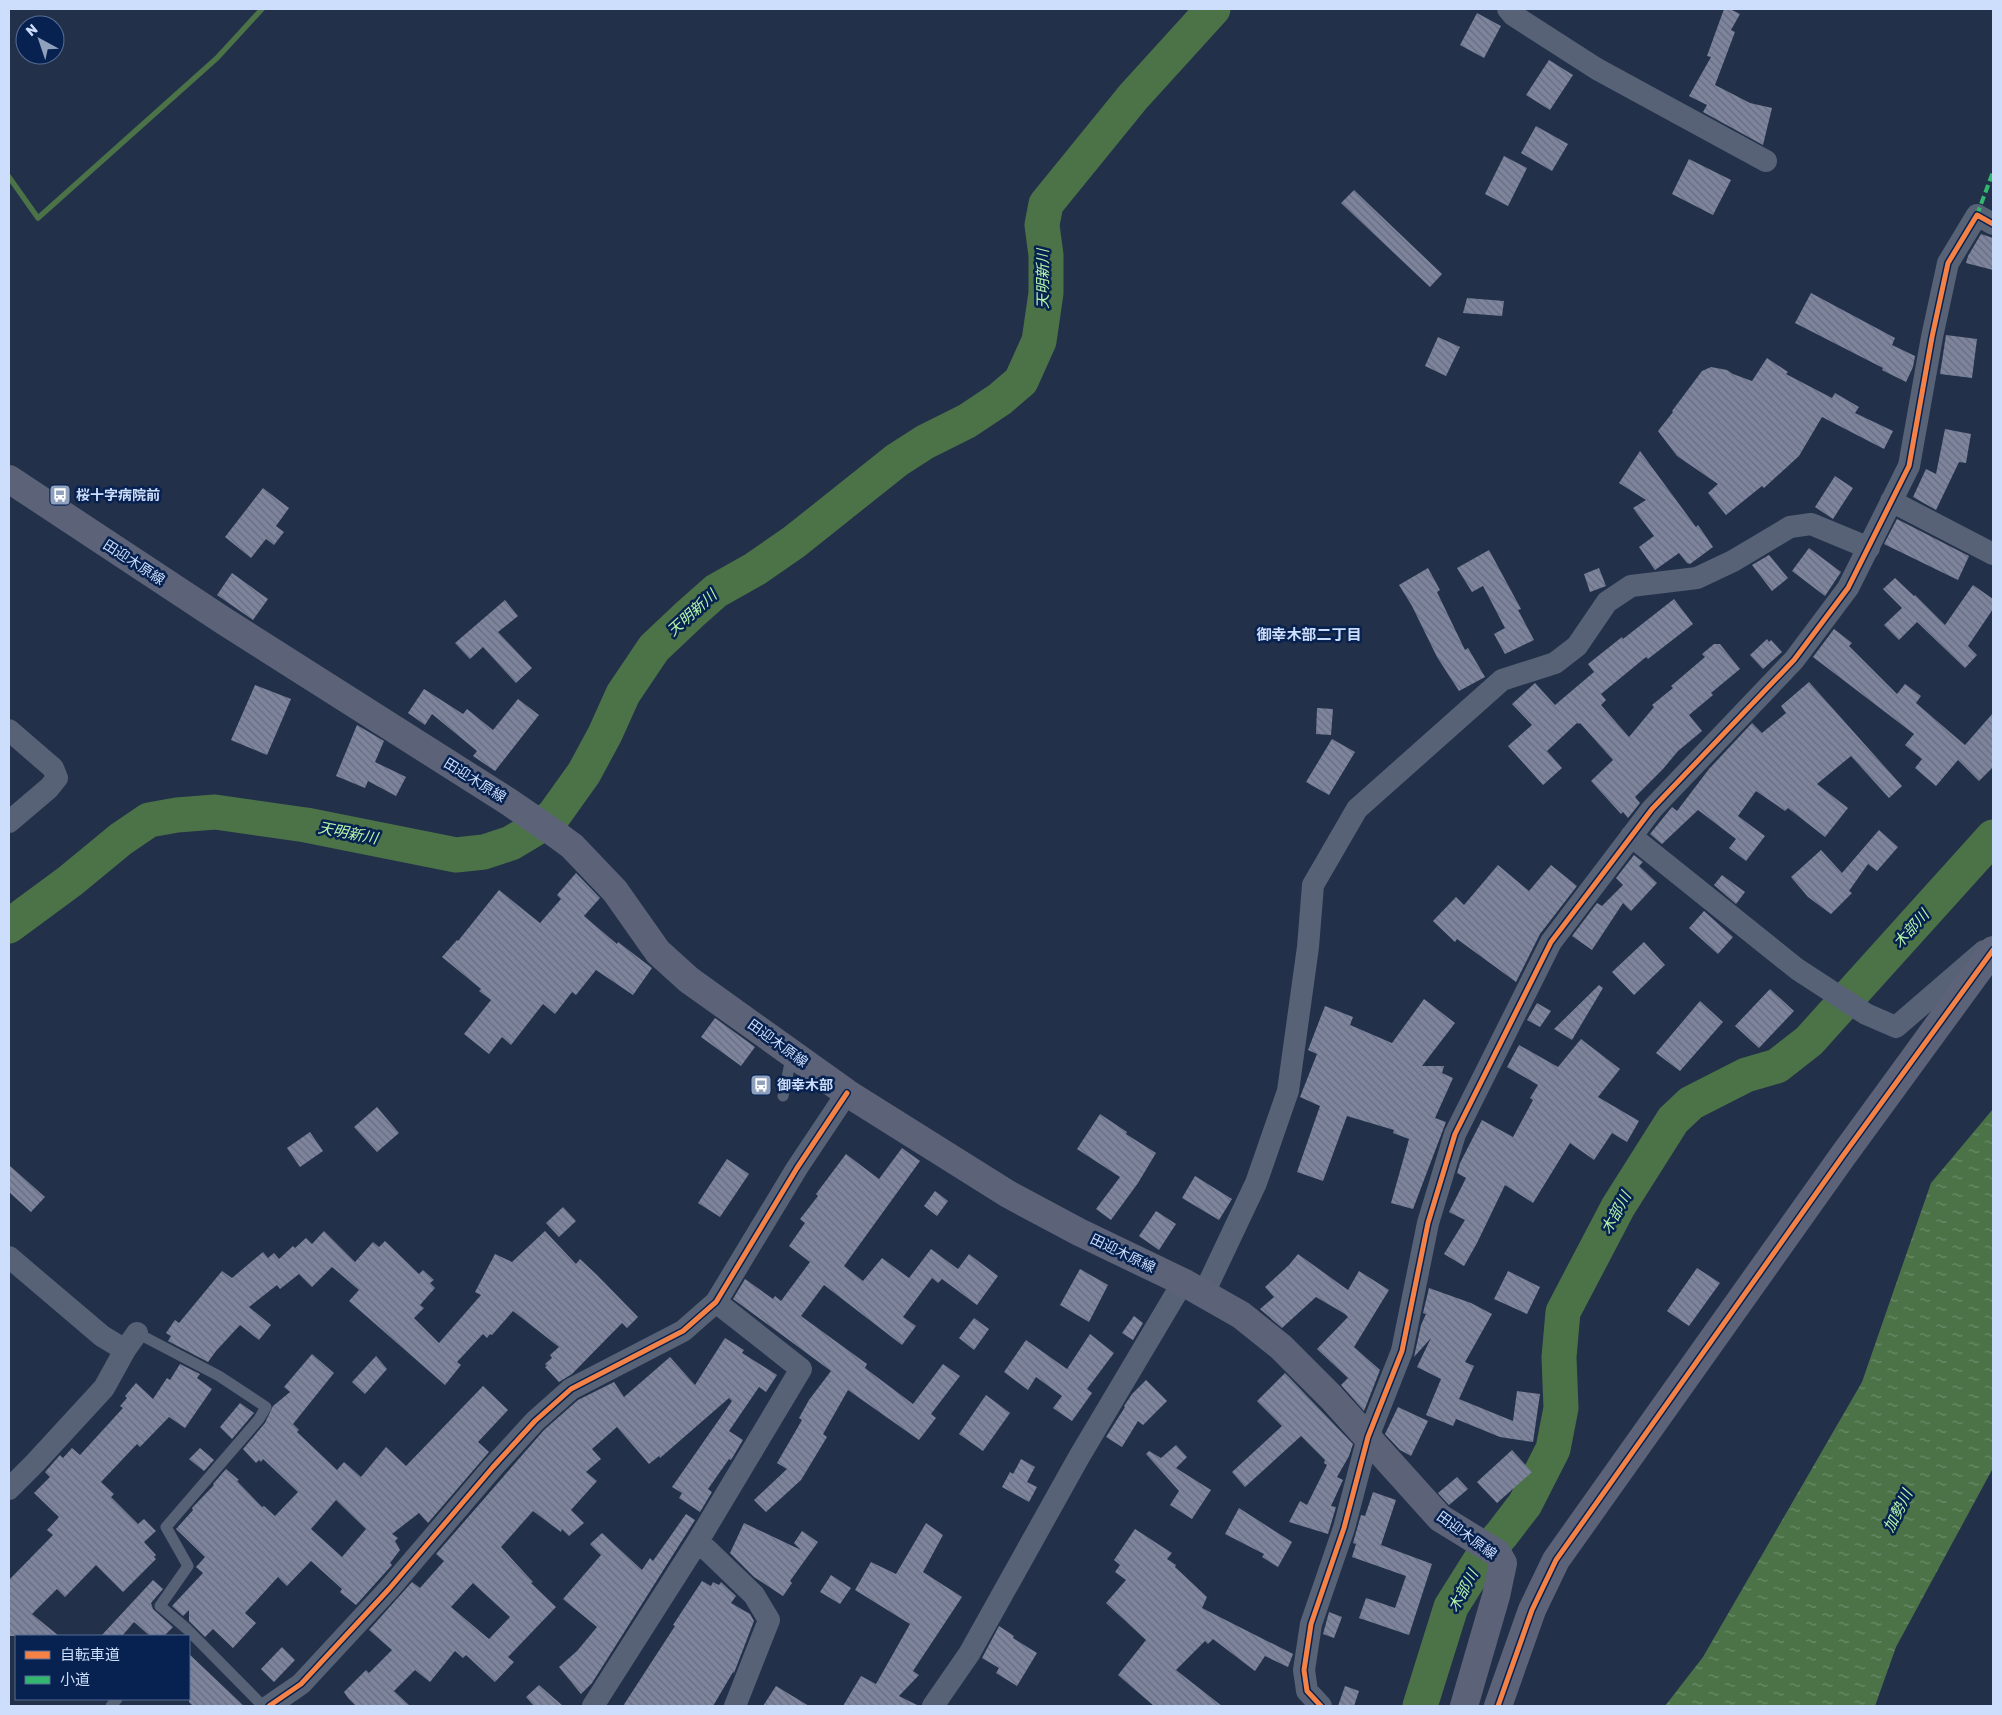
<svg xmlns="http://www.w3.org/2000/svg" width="2002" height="1715" font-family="Rubik,'Noto Sans JP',sans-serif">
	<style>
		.water { fill: url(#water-ripples) }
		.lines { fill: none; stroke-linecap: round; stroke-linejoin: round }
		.stream { stroke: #4b7347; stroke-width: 5.5 }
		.river { stroke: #4b7347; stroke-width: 35 }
		.building { fill: url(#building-back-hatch); fill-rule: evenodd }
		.lane { stroke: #576276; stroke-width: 11 }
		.street { stroke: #576276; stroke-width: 22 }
		.secondary { stroke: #5c6378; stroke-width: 28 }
		.quiet { stroke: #33b770; stroke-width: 4; stroke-dasharray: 8 4; stroke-linecap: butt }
		.cycleway-casing { stroke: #072150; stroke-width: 8 }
		.cycleway { stroke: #f48246; stroke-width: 5 }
		.labels { text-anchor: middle; stroke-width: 5; stroke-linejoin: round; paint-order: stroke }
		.poi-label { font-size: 14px; font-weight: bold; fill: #ccdefc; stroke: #072150; text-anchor: start }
		.street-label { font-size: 14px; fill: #ccdefc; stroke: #072150 }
		.water-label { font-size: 15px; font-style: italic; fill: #b5f6a9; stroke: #072150 }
		.neighbourhood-label { font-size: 15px; font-weight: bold; fill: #ccdefc; stroke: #072150 }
	</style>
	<defs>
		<pattern id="water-ripples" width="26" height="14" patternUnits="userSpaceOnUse" patternTransform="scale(1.25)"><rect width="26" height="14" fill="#4b7347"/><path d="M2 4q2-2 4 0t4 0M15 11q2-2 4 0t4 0" fill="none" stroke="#6c8d6c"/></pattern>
		<pattern id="building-back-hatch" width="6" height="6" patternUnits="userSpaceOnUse" patternTransform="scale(1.25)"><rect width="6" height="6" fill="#7d849c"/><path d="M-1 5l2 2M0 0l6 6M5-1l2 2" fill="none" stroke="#676d80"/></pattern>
	</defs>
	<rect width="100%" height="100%" fill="#22304a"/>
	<!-- water -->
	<path class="water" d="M1993,1109V1468L1896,1647L1875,1706H1665L1703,1657L1862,1382L1931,1183Z"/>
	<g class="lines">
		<!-- stream -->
		<path class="stream" d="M9,177L38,218L217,58L262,9"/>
		<!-- river -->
		<path class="river" d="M9,926L70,881L121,839L149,820L177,815L215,812L306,825L456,855L484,852L511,843L546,822L554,815L584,773L605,734L623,694L654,648L690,614L716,591L755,569L794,542L897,460L925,442L967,421L1000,399L1021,381L1039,341L1046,293V255L1042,225L1046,204L1133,97L1213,9
			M1420,1706L1451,1607L1483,1556L1502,1534L1525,1504L1553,1449L1561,1408L1559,1357L1563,1312L1618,1207L1673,1120L1691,1103L1746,1075L1777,1066L1809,1041L1993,837"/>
	</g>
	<!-- building -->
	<path class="building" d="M1724,9H1730L1740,14L1731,30L1735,32L1715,85L1750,103L1772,108L1763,145L1703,112L1707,105L1689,96L1711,57L1707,56Z
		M1477,13L1501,26L1484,58L1460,45Z
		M1549,60L1573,75L1550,110L1526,95Z
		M1536,126L1568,144L1552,171L1521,153Z
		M1504,156L1527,168L1508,206L1485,194Z
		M1689,159L1731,180L1713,215L1672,194Z
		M1354,190L1442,274L1430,287L1341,203Z
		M1981,234L1993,238V270L1966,263L1968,256Z
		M1811,293L1895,338L1892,345L1915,356L1913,367L1906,382L1882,370L1883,368L1795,323Z
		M1467,298L1504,301L1502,316L1463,313Z
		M1946,335L1977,339L1972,378L1940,374Z
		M1438,337L1460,347L1446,376L1425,366Z
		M1767,358L1788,372L1786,374L1832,398L1835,393L1859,407L1855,413L1893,431L1884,449L1822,417L1799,456L1764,488L1762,486L1726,515L1708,493L1718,484L1677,456L1658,431L1673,412L1672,411L1702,371L1711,367L1727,370L1733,374L1752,381Z
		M1945,429L1971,434L1966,463L1959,462L1936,510L1913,497L1926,469L1936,474Z
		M1640,451L1696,527L1698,525L1713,547L1690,564L1687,563L1679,553L1655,570L1639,547L1654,536L1633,508L1646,500L1619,483Z
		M1835,476L1853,488L1833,519L1815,507Z
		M263,488L289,508L276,526L284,532L274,545L266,539L251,558L225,537Z
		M1897,519L1969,556L1958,580L1884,544Z
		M1809,548L1841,572L1825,596L1792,571Z
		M1489,550L1521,609L1518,610L1534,640L1505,654L1494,634L1505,628L1483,586L1472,592L1457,568Z
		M1769,555L1788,578L1772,591L1752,565Z
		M1428,568L1440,590L1437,592L1465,650L1468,648L1485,677L1459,691L1437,657L1412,606L1399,585Z
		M1599,568L1606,586L1590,592L1584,574Z
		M232,573L268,599L253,620L217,595Z
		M1895,578L1914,596L1915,595L1945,625L1973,585L1993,599V609L1968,646L1977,655L1965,668L1917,622L1899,640L1884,625L1902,608L1883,589Z
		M1674,599L1693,624L1648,659L1646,657L1601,694L1606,700L1601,705L1629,737L1654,707L1652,705L1673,688L1671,686L1705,657L1702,654L1714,644H1720L1740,669L1711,693L1713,695L1689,715L1702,731L1678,751L1663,769L1635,797L1640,803L1628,818L1623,812L1621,814L1591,781L1613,760L1580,723L1579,724L1577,723L1547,751L1562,768L1543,785L1508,746L1532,725L1512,704L1535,683L1555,705L1594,672L1588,664L1622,637L1623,639Z
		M505,600L518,616L498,632L532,668L516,683L483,647L470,659L455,643Z
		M1834,629L1852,643L1849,646L1897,694L1905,684L1921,696L1916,703L1965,745L1993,713V767L1979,781L1958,760L1936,786L1915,768L1922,759L1905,745L1914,734L1813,657Z
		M1767,639L1769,642L1771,640L1782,652L1763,669L1750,655Z
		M1809,682L1902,786L1889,798L1851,756L1817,784L1848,808L1825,837L1788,808L1785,811L1756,791L1738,816L1765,836L1746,861L1729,848L1736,839L1698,810L1662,844L1650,834L1672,807L1677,811L1709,769L1752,723L1762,733L1786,713L1781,706Z
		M255,685L291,699L267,755L231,740Z
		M424,689L463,714L467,709L493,730L518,699L539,715L495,771L473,756L477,751L432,714L425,725L408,713Z
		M1317,708L1333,709L1331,735L1316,734Z
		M357,725L384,741L375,762L406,777L396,796L368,781L365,788L336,776Z
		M1332,739L1355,752L1329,795L1306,782Z
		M1879,830L1898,847L1877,871L1868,864L1849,891L1852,893L1831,914L1808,897L1791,877L1821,850L1842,873Z
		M1634,855L1643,862L1639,866L1657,883L1631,911L1623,903L1592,950L1572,936L1597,903L1602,906L1623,885L1616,878Z
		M1498,865L1529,891L1551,865L1577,886L1540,934L1516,982L1457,939L1455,942L1433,921L1456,897L1464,905Z
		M576,873L600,898L584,916L617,944L618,942L652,968L633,995L596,970L576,995L572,992L555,1014L543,1004L511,1045L502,1037L489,1054L464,1034L491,1000L479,991L481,989L442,957L457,940L458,941L499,890L540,923L561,899L557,895Z
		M1722,875L1745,892L1736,904L1714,885Z
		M1704,911L1733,937L1718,954L1689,928Z
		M1644,942L1665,965L1634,995L1612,972Z
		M1599,985L1603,988L1572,1040L1554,1029Z
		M1770,989L1794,1011L1759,1048L1735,1026Z
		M1424,999L1455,1023L1422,1066H1444L1442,1073L1453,1078L1435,1118L1446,1122L1413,1209L1391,1203L1409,1139L1393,1133L1394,1130L1347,1116L1323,1181L1297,1172L1320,1106L1300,1097L1317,1054L1308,1050L1325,1006L1353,1017L1350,1025L1392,1043Z
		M1700,1001L1723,1022L1680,1071L1656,1053Z
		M1537,1003L1551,1011L1540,1027L1527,1020Z
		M715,1018L755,1047L741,1066L701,1037Z
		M1581,1039L1620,1069L1598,1097L1639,1121L1627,1142L1612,1133L1594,1160L1570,1143L1533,1203L1505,1185L1477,1243L1464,1266L1444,1254L1465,1220L1449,1212L1466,1178L1457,1173L1460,1163L1482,1120L1513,1137L1533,1100L1530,1098L1538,1085L1507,1067L1519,1045L1558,1067Z
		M377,1107L399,1133L377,1152L354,1127Z
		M1100,1114L1127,1132L1126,1134L1156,1153L1138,1183L1111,1220L1096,1209L1120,1177L1077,1149Z
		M310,1132L323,1151L300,1167L287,1148Z
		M902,1148L920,1161L844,1266L863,1281L882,1258L909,1278L931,1249L958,1269L969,1254L998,1276L977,1305L942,1279L938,1283L932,1278L903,1317L916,1326L902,1345L824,1285L801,1316L867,1364L865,1368L913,1404L943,1364L960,1376L931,1414L936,1418L919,1440L848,1390L823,1434L827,1437L801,1480L766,1512L754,1500L787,1469L777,1463L802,1420L799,1418L809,1400L831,1371L733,1299L745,1279L773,1299L775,1296L781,1301L810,1262L789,1246L805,1223L800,1219L818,1196L816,1194L846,1154L879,1179Z
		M727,1159L749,1174L720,1217L698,1203Z
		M9,1165L45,1197L31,1212L9,1192Z
		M1195,1176L1232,1199L1219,1220L1182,1198Z
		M935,1191L948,1201L937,1216L924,1206Z
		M563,1207L576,1221L559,1237L546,1223Z
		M1156,1211L1176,1224L1159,1250L1139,1236Z
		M324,1231L355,1262L373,1242L379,1247L385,1241L419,1274L423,1270L434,1280L430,1283L435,1288L420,1305L424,1308L414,1318L439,1343L481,1295L475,1292L495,1254L512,1262L545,1231L576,1264L580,1259L597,1275L638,1317L627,1328L622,1323L572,1374L559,1382L545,1367L547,1366L545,1364L552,1358L550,1355L559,1347L513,1311L492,1335L490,1334L487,1338L483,1334L457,1362L461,1365L445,1385L349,1301L359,1290L332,1267L312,1287L299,1274L280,1289L277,1285L249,1307L271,1325L259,1340L240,1325L216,1351L208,1362L168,1341L171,1336L166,1333L175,1320L179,1323L222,1271L232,1278L263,1252L268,1258L274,1253L279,1259L293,1246L295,1248L306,1238L312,1244Z
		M1298,1254L1348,1290L1359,1271L1389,1290L1354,1347L1380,1370L1364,1411L1341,1385L1348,1378L1317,1349L1348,1317L1345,1314L1316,1297L1282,1328L1260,1309L1274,1297L1265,1287L1289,1265Z
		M1697,1268L1720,1283L1689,1326L1667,1311Z
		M1080,1269L1108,1285L1089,1322L1060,1305Z
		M1508,1271L1540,1287L1527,1314L1494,1299Z
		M1429,1288L1471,1303L1492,1314L1465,1362L1474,1366L1459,1399L1513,1421L1517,1391L1540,1394L1533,1442L1500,1437L1456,1419L1453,1426L1426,1415L1441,1379L1417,1367L1431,1338L1414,1357L1421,1325L1426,1314L1423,1313Z
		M1134,1316L1143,1323L1133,1340L1122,1333Z
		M974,1318L989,1329L974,1350L959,1338Z
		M1090,1334L1114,1353L1087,1389L1092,1393L1072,1421L1053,1408L1062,1396L1036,1377L1028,1390L1004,1372L1026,1340L1067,1369Z
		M725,1338L744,1350L742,1353L777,1375L766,1392L759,1387L729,1431L743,1440L731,1460L729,1459L708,1489L712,1492L700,1512L679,1498L682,1493L672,1487L732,1401L729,1398L660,1458L659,1456L649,1464L617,1427L592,1449L601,1459L586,1472L597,1481L571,1510L584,1523L569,1536L562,1529L561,1532L533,1511L501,1547L533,1582L531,1583L556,1607L508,1657L514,1662L495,1682L466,1655L463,1658L455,1651L430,1682L415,1670L394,1691L410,1706H356L348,1698L344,1692L366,1670L369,1673L392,1650L369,1630L412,1582L420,1588L444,1561L436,1554L544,1430L578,1400L614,1382L624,1397L670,1357L695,1385ZM473,1583L510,1617L489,1639L451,1607Z
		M312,1354L334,1373L293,1424L299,1430L297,1432L337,1470L344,1462L361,1477L386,1447L406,1466L483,1386L508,1410L478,1442L489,1452L428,1523L419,1513L392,1534L398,1538L395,1541L400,1550L390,1563L392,1565L356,1605L340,1592L342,1589L311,1561L287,1586L278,1577L245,1613L256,1623L233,1648L213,1629L205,1637L189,1621V1610L183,1616L172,1606L203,1573L196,1567L205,1557L176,1529L193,1510L192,1508L214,1485L213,1484L226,1469L239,1480L237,1481L262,1507L264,1506L275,1516L298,1492L263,1459L261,1462L259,1460L256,1463L243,1449L265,1423L273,1406L290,1392L284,1387ZM336,1500L366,1529L342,1557L311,1529Z
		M376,1356L387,1369L365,1394L352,1382Z
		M180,1364L200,1374L197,1378L212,1389L185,1428L169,1417L140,1447L137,1444L101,1482L114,1494L111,1497L138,1524L144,1519L156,1531L144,1542L156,1555L154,1557L156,1559L123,1592L96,1565L65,1597L57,1589L32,1614L59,1636H9V1580L53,1535L47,1530L59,1517L34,1493L50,1477L45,1472L60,1455L63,1458L72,1448L80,1455L123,1408L120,1406L127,1398L125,1396L136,1383L153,1399L167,1378L170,1380Z
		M1285,1373L1353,1444L1349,1456L1337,1477L1343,1480L1331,1506L1336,1507L1328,1534L1289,1522L1300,1501L1307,1505L1327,1465L1324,1463L1325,1460L1301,1436L1245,1487L1232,1472L1282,1426L1257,1401Z
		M1146,1380L1167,1401L1143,1425L1138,1421L1122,1447L1106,1437L1125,1407L1124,1406L1132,1394Z
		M986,1395L1010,1413L983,1451L959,1434Z
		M240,1403L254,1413L232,1439L220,1427Z
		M1398,1407L1428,1421L1411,1456L1400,1450L1385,1434Z
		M1176,1445L1187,1457L1176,1468L1211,1490L1192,1519L1170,1505L1179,1491L1146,1454L1149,1451L1161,1458Z
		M200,1448L214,1460L204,1471L189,1459Z
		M1512,1450L1532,1472L1497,1503L1477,1482Z
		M1021,1459L1035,1467L1027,1482L1037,1487L1029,1502L1002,1487L1010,1472L1013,1474Z
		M1457,1477L1468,1489L1449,1505L1438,1493Z
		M1373,1492L1396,1500L1381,1545L1432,1564L1409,1635L1359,1618L1366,1598L1395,1608L1406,1576L1352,1557L1356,1544L1353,1543L1361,1515L1365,1516Z
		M1239,1508L1292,1542L1278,1567L1262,1557L1264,1554L1225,1534Z
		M686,1514L695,1520L592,1683L581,1694L559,1667L577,1651L597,1627L563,1599L601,1555L590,1544L602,1533L642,1570L650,1558L653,1561Z
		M744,1523L801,1550L794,1543L802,1531L818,1542L790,1581L792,1583L783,1596L754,1577L730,1553Z
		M926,1523L943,1535L923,1572L962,1597L913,1671L919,1675L899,1696L919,1706H843L861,1676L876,1684L910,1624L855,1590L871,1562L896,1574Z
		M1135,1529L1172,1553L1167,1559L1176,1565L1175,1567L1207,1597L1202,1608L1293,1654L1288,1667L1265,1656L1255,1671L1213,1639L1208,1644L1205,1641L1176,1670L1222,1706H1154L1118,1675L1146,1640L1106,1603L1126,1580L1115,1572L1120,1565L1114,1560Z
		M831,1575L851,1588L840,1604L820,1592Z
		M153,1580L163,1589L151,1603L153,1609L173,1627L164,1636H150L134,1622L122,1636H101Z
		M702,1581L711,1586L713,1582L719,1585L721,1582L736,1596L731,1603L750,1614L754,1621L734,1673L733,1672L713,1706H623L675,1626L673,1625Z
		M1329,1612L1342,1617L1334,1638L1323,1634Z
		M999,1626L1014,1636L1013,1638L1037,1653L1017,1686L996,1673L999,1668L982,1658Z
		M282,1647L295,1660L274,1682L261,1669Z
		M189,1654L244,1706H193L189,1702Z
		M539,1685L563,1706H534L526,1697Z
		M776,1686L809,1706H763Z
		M1345,1686L1359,1691L1354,1706H1338Z"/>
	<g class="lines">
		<!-- lane -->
		<path class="lane" d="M783,1096L792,1054
			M137,1333L219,1376L266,1407L259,1419L166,1527L188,1566L160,1606L187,1629L263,1706
			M111,1706L117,1699"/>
		<!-- street -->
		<path class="street" d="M1508,9L1513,15L1597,69L1766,161
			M1891,501L1993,554
			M9,730L53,768L57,778L49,788L9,822
			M1631,836L1797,969L1866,1014L1896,1027L1984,951
			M9,1257L102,1336L125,1350L137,1333
			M1204,1293L1256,1183L1288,1091L1308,947L1313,885L1357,809L1502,680L1555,663L1577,646L1607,602L1631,586L1697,578L1733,561L1790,527L1811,524L1869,548
			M9,1489L35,1463L104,1388L125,1350
			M698,1541L801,1369L716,1302
			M269,1706L301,1684L389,1589L493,1467L535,1421L571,1389L683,1331L716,1302L797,1168L847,1093
			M593,1706L698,1541L754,1595L769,1620L735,1706
			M933,1706L969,1654L1079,1457L1183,1282
			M1321,1706L1307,1691L1304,1670L1311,1624L1344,1528L1368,1437L1402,1351L1428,1223L1455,1134L1551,942L1652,809L1794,660L1848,588L1909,466L1932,337L1948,263L1977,215L1993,224"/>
		<!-- secondary -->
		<path class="secondary" d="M9,479L224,621L509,802L557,835L572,846L615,891L658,952L689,980L847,1093L1008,1194L1079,1232L1183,1282L1241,1315L1281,1347L1331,1397L1440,1518L1497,1553L1503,1563L1496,1596L1464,1706
			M1498,1706L1532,1610L1556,1560L1842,1157L1993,950"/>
		<!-- quiet -->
		<path class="quiet" d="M1977,215L1993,172"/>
		<!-- cycleway casing -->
		<g class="cycleway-casing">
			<path id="cycleway" d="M269,1706L301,1684L389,1589L493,1467L535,1421L571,1389L683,1331L716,1302L797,1168L847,1093
				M1321,1706L1307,1691L1304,1670L1311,1624L1344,1528L1368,1437L1402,1351L1428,1223L1455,1134L1551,942L1652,809L1794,660L1848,588L1909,466L1932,337L1948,263L1977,215L1993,224
				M1498,1706L1532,1610L1556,1560L1842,1157L1993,950"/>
		</g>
		<!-- cycleway -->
		<use href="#cycleway" class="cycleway"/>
	</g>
	<!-- icons -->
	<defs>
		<g id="bus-square" transform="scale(1.125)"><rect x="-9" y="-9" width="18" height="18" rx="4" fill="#90a1be" stroke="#072150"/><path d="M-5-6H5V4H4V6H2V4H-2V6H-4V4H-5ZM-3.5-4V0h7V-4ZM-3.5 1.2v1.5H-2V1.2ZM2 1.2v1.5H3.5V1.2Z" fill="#fff"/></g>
	</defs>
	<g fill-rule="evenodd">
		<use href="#bus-square" x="60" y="495"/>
		<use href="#bus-square" x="761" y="1085"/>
	</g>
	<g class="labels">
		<!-- poi labels -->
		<g class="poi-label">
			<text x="76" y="500">桜十字病院前</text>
			<text x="777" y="1090">御幸木部</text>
		</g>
		<!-- street labels -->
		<g class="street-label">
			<text transform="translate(134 562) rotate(33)" y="5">田迎木原線</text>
			<text transform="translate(475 780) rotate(32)" y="5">田迎木原線</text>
			<text transform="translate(778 1043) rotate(36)" y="5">田迎木原線</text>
			<text transform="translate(1123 1253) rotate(26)" y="5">田迎木原線</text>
			<text transform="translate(1467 1535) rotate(36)" y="5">田迎木原線</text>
		</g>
		<!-- water labels -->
		<g class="water-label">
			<text transform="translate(1043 279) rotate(-90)" y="5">天明新川</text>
			<text transform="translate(692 613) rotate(-42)" y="5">天明新川</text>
			<text transform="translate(348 833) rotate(11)" y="5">天明新川</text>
			<text transform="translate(1911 929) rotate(-48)" y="5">木部川</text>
			<text transform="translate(1616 1213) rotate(-61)" y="5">木部川</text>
			<text transform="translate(1898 1511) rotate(-63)" y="5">加勢川</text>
			<text transform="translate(1463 1591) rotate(-61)" y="5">木部川</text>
		</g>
		<!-- neighbourhood labels -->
		<g class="neighbourhood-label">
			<text x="1309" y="640">御幸木部二丁目</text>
		</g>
	</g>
	<!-- border -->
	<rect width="2002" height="1715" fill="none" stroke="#ccdefc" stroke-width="20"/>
	<!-- legend -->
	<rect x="15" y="1635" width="175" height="65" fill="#072150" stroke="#566d95"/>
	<rect x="25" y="1651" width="25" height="8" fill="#f48246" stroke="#566d95"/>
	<text x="60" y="1660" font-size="15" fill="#ccdefc">自転車道</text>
	<rect x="25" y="1676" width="25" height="8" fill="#33b770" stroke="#566d95"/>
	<text x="60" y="1685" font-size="15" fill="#ccdefc">小道</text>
	<!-- north arrow -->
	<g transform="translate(40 40) rotate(320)"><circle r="24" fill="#072150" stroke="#566d95"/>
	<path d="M0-4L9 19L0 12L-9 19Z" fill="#90a1be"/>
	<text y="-8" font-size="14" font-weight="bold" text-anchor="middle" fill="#ccdefc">N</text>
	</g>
</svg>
